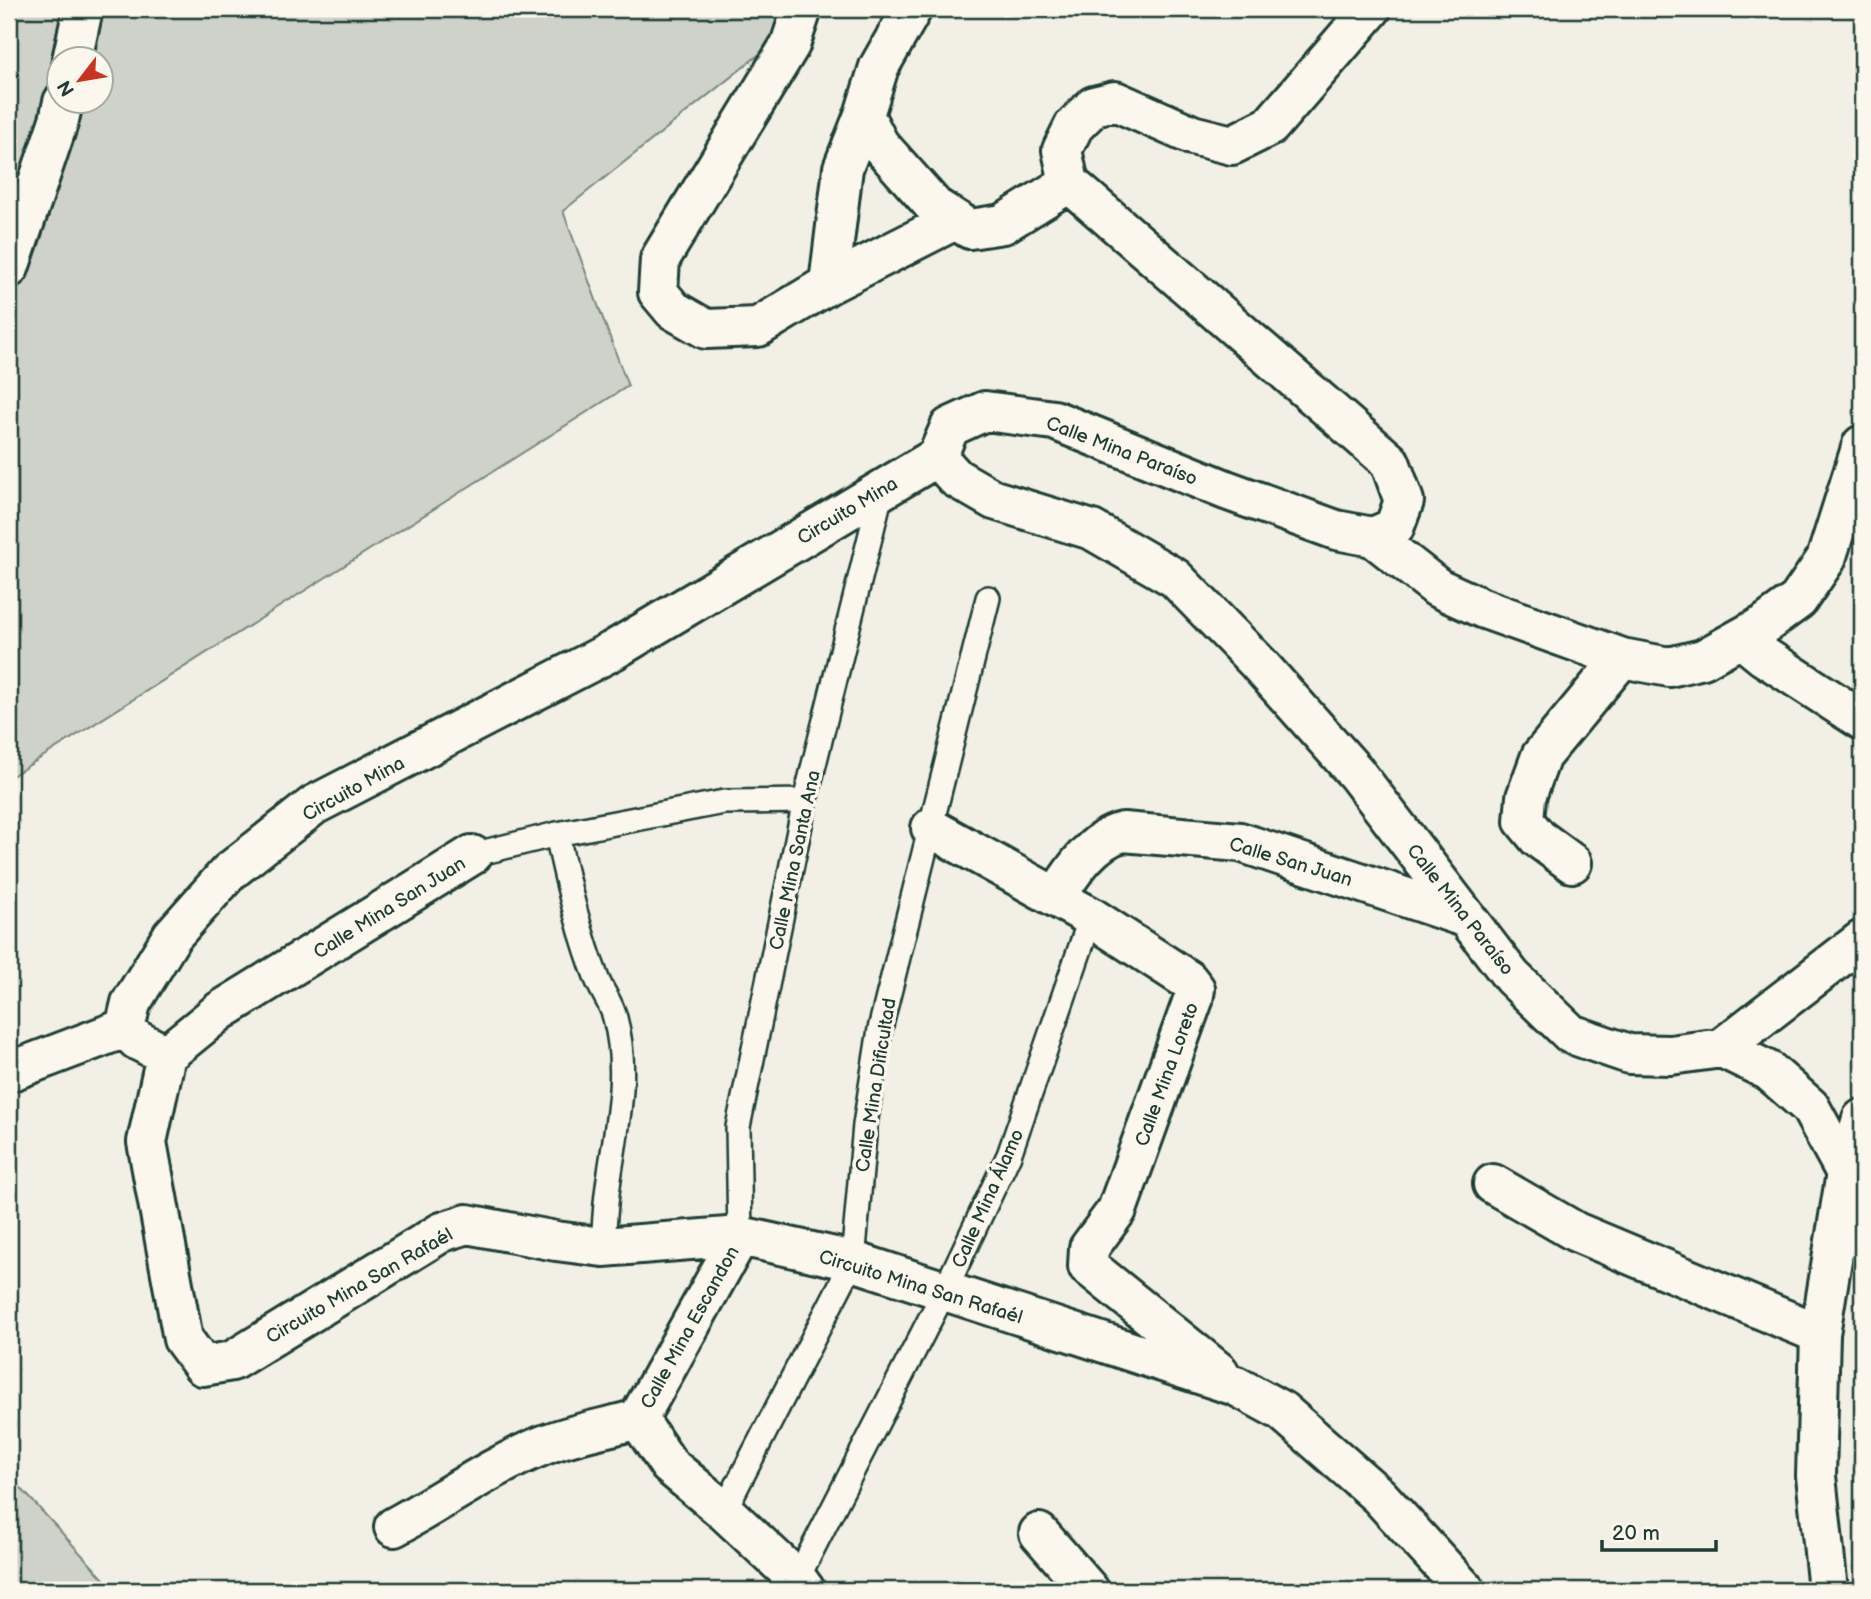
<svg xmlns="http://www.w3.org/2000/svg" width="1871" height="1599" font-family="'Balsamiq Sans',sans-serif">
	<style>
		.green { fill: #cfd2c8; stroke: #77887e; stroke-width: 2; fill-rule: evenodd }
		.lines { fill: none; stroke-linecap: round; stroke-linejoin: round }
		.service-casing { stroke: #1f3d34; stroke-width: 28 }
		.minor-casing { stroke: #1f3d34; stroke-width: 44 }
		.secondary-casing { stroke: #1f3d34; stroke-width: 44 }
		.service { stroke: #fbf7ec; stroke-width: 23 }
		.minor { stroke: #fbf7ec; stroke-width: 38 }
		.secondary { stroke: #fbf7ec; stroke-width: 38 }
		.labels { text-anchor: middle; stroke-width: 7; stroke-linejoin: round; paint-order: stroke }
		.street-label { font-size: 19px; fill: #1f3d34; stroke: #fbf7ec }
	</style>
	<rect width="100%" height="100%" fill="#f2f0e5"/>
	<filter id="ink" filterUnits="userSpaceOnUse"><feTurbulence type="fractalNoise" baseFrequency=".0143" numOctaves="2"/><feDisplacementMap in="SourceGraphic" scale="14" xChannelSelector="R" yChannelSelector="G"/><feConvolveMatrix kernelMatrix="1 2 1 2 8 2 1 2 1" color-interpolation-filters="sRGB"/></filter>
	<g filter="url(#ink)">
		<!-- green -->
		<path class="green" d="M9,9H816L563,211L628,386L9,778ZM60,60H102V102H60Z
			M9,1475L114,1590H9Z"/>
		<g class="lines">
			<!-- service casing -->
			<g class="service-casing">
				<path id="service" d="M557,834C567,883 579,932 597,979C602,992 612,1004 615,1018C631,1077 614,1135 607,1194C605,1211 604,1229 603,1247
					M472,855L557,834L724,802L805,801
					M740,1236L738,1127L805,801L882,489
					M724,1511L853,1261L865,1125L880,1029L988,598
					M797,1579L944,1292L1009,1155L1091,917"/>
			</g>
			<!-- minor casing -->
			<g class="minor-casing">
				<path id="minor" d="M802,9L790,45L660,259L658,292L673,310L706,329L758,327L829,284L955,220
					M912,9L879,67L864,115L879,144L935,207L970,229L1003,224L1069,183
					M1371,9L1270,126L1232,145L1192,135L1115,101L1094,106L1074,126L1062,150L1069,183L1390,462L1404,501L1394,528L1373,537L1336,530L1226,490L1054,420L985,411L950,427L937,457L956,478L994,500L1092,530L1175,578L1258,663L1356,773L1512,977L1571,1034L1629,1054L1670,1055L1722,1048L1769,1071L1810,1107L1846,1173
					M72,60L83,9
					M9,268L59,120L63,102
					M829,284L843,168L864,115
					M1373,537L1438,588L1482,608L1622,658L1669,667L1703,659L1764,625L1798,600L1826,559L1862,445
					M1741,638L1763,656L1862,720
					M931,828L1091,917L1188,980L1195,989L1193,1000L1117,1210L1089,1248L1088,1266L1219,1372
					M1572,863L1538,838L1524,821L1526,797L1541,756L1622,658
					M1056,897C1072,872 1093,839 1123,832L1240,842L1467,918
					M1722,1048L1862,940
					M166,1055L147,1142L183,1339L203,1366L232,1361L442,1232L467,1224L556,1241L603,1247L740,1236L853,1261L1236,1386L1282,1411L1379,1496L1465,1590
					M166,1055L137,1040L125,1028L131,1003L172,936L229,872L314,805L612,651L937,457
					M166,1055L220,1011L472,855
					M9,1072L125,1028
					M1493,1184L1576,1232L1820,1334
					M638,1419L669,1465L724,1511L797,1579L805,1590
					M638,1419L740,1236
					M394,1527C444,1500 491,1466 544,1445C574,1433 607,1428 638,1419
					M1039,1533L1089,1590"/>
			</g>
			<!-- secondary casing -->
			<g class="secondary-casing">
				<path id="secondary" d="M1828,1590L1816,1476L1820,1334L1846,1173L1862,1119"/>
			</g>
			<!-- service -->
			<use href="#service" class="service"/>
			<!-- minor -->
			<use href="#minor" class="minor"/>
			<!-- secondary -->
			<use href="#secondary" class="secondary"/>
		</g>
	</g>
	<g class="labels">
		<!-- street labels -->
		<g class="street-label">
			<text transform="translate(1122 450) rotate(21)" y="7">Calle Mina Paraíso</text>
			<text transform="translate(847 510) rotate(-31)" y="7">Circuito Mina</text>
			<text transform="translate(353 788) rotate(-29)" y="7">Circuito Mina</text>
			<text transform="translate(794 860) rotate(-78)" y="7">Calle Mina Santa Ana</text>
			<text transform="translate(1291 861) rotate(17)" y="7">Calle San Juan</text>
			<text transform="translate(389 907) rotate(-32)" y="7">Calle Mina San Juan</text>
			<text transform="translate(1461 909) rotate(52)" y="7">Calle Mina Paraíso</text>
			<text transform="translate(1166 1074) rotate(-70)" y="7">Calle Mina Loreto</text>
			<text transform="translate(875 1085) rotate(-81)" y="7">Calle Mina Dificultad</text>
			<text transform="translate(987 1198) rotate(-66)" y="7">Calle Mina Álamo</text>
			<text transform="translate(359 1285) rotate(-30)" y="7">Circuito Mina San Rafaél</text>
			<text transform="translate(921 1286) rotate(17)" y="7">Circuito Mina San Rafaél</text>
			<text transform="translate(689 1327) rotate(-61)" y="7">Calle Mina Escandon</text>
		</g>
	</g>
	<!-- margin -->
	<rect width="1871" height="1599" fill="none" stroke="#fbf7ec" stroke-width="35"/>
	<rect x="18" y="18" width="1836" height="1564" fill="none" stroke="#1f3d34" stroke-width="2.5" filter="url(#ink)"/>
	<!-- north arrow -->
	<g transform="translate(80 80) rotate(239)"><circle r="33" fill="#fbf7ec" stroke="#a3ada2" stroke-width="2"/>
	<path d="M0-5L12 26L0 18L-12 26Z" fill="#c8321e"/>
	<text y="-10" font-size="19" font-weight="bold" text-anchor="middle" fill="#1f3d34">N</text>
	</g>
	<!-- scale -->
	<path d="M1602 1540v10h114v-10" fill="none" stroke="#1f3d34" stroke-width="3.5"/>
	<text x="1612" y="1540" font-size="21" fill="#1f3d34" stroke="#fbf7ec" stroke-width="5" paint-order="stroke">20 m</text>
</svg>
